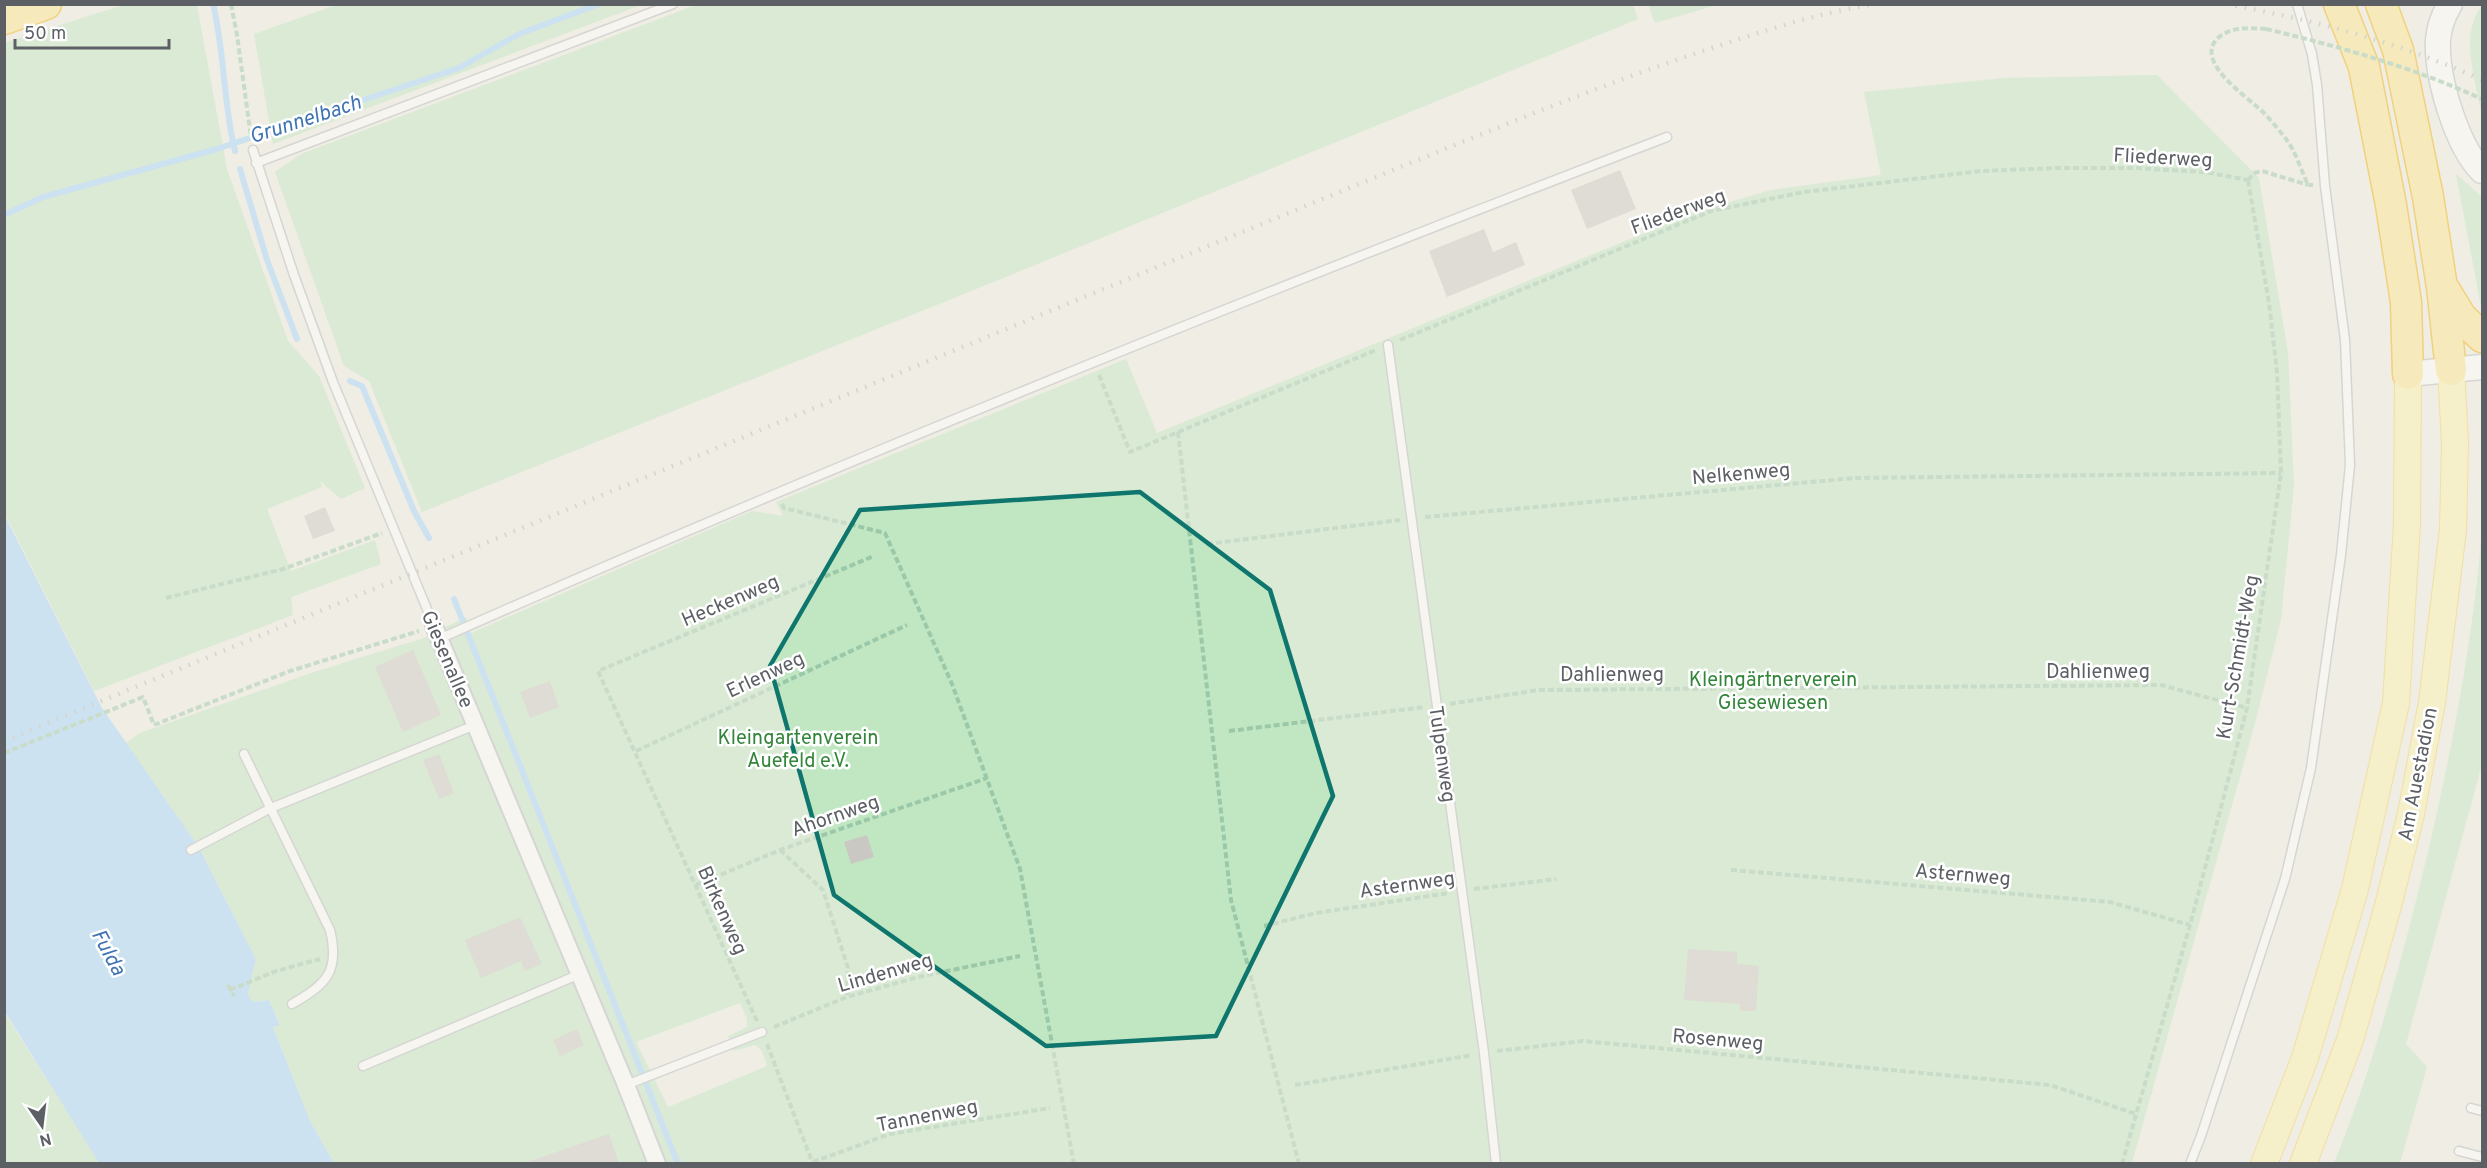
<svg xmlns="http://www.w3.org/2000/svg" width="2487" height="1168" font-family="Overpass,sans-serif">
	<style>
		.green { fill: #c1e7c2; fill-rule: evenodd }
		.water { fill: #a5d4ff }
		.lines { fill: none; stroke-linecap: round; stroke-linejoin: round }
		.stream { stroke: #a5d4ff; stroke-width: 6 }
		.building { fill: #cac8c2 }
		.lane-casing { stroke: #b7babf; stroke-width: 11 }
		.street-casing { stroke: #b7babf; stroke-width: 20 }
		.secondary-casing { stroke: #b8bbc1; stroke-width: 27 }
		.primary-casing { stroke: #f3ce59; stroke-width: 28 }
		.highway-casing { stroke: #f4b000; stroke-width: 33 }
		.path { stroke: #9ac8a8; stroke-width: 4; stroke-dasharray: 6 3; stroke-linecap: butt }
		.lane { stroke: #fff; stroke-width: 8 }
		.street { stroke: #fff; stroke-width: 16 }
		.secondary { stroke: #fff; stroke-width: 24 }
		.primary { stroke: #fff4aa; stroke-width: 26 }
		.highway { stroke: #fee58c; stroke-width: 30 }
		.rail { stroke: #b5b6b6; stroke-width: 4.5; stroke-dasharray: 1.5 8; stroke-linecap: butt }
		.path-bridge { stroke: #9ac8a8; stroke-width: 4; stroke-dasharray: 6 3; stroke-linecap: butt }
		.marked { fill: none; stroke: #0f766e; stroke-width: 4.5; stroke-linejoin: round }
		.labels { text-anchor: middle; stroke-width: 5; stroke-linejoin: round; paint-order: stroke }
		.street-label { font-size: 20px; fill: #5c6065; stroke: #fff }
		.park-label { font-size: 20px; fill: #33853a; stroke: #fff }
		.water-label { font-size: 21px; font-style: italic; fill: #3f74b3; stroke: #fff }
	</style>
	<rect width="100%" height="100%" fill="#efede4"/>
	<!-- green -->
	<path class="green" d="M1633,4L1638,19L954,298L422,512L369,381L344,366L275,172L301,154L696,5Z
		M1648,4H1717V5L1655,23Z
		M123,5H197L227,169L288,341L319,376L365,488L341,499L320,481L322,487L267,509L291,571L375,540L381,564L291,597L293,615L94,691L5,514L4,43Z
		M336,5V4L641,5L273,144L254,34Z
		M2482,6V117C2477,84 2458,34 2482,6Z
		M2157,75L2259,178L2288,352L2294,485L2281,620L2255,723L2132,1163H334L310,1121L273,1027L280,1024L269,1000L253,1002L248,994L256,959L198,846L126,743L140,733L314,672L424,638L466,617L471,633L752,511L783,516L776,502L1126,359L1157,433L1696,212L1771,190L1881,175L1864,92L2004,78ZM740,1003L747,1019V1027L728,1036L733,1051L755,1045L762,1051L767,1066L668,1107L636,1042Z
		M2456,174L2482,197V312Z
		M2482,457V764L2406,1044L2427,1067L2400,1163H2334C2367,1082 2391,998 2413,913C2443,795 2468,674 2480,553C2483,521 2482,489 2482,457Z
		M4,1012L96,1157L99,1163H5Z"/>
	<!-- water -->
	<path class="water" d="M4,514L102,708L198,846L256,959L248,994L253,1002L269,1000L280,1025L273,1027L310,1121L334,1163H99L5,1012Z"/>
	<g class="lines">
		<!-- stream -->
		<path class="stream" d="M213,4C225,53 223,103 235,151
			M240,169L267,260L297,339
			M4,215L43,197L217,149L459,68L519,34L599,4
			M350,381L362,386L414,511L429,538
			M454,599L678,1164"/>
	</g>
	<!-- building -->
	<path class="building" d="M1620,170L1636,209L1587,229L1571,190Z
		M1484,229L1493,252L1516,242L1525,265L1447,297L1429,251Z
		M325,507L335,531L313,539L304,516Z
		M413,650L441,715L403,732L375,667Z
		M550,681L559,707L530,718L520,692Z
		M439,754L454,793L439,799L423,760Z
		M867,835L874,857L851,864L844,842Z
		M520,917L542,964L525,971L521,961L481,978L465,940Z
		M1688,949L1737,952V964L1759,966L1756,1011H1740V1004L1684,1000Z
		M577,1029L584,1045L560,1056L553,1040Z
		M609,1134L619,1164H530V1161Z"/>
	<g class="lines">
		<!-- lane casing -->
		<g class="lane-casing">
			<path id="lane" d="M253,150L294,275L333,382L434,626
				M256,163L673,4
				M1388,345L1484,1053L1496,1164
				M439,639C843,460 1254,295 1667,137
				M244,754L330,930C340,971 327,984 292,1004
				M191,850L271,808L475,725
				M363,1066L580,974
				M626,1085L762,1032
				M2471,1108L2482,1111
				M2459,1151L2482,1157
				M2190,1164L2201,1136L2285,879L2311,768L2341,555L2350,465L2345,340L2325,186L2317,85L2312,54L2297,4"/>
		</g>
		<!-- street casing -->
		<g class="street-casing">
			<path id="street" d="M434,626L626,1085L657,1164"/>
		</g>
		<!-- secondary casing -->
		<g class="secondary-casing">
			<path id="secondary" d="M2450,4C2443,16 2439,26 2438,40C2436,76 2456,145 2482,171
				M2408,374L2482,367"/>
		</g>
		<!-- primary casing -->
		<g class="primary-casing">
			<path id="primary" d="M2264,1164L2305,1058L2355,889L2396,703L2407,524L2408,374
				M2303,1164L2350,1040L2388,906L2411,814L2432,702L2453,530L2455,443L2451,370"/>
		</g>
		<!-- highway casing -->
		<g class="highway-casing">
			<path id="highway" d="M2339,4L2364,67L2391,205L2406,302L2408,374
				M2381,4L2398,50L2428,197L2442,287L2451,370
				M4,19L46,4
				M2444,289L2461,317L2482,337"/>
		</g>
		<!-- path -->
		<path class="path" d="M231,4L237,35L251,137
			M292,4H293
			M2266,29C2251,28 2231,26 2218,38C2193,61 2247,97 2262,111C2271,120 2279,130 2286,139C2296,152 2301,170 2308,185H2313
			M2248,180L2254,173L2262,171L2308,185
			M1400,340L1711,211L1804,192L1981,171L2057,168H2134L2205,172L2248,180
			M1099,375L1130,452L1376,350
			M1178,432L1231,900L1299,1164
			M782,504L784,508L885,533L952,684L1020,869L1074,1164
			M1425,517L1855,478L2281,473
			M1207,544L1400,520
			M166,598L283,569L382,533
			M1450,704L1538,690L2161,685L2247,708
			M1229,731L1425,707
			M636,751L907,625
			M4,753L143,697L154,725L290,671L419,631
			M780,850L823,890L848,968L847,997
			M1731,870L2110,902L2190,925
			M696,885L780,850L987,778
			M1474,889L1556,879
			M1264,926L1316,913L1449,893
			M228,985L234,996
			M230,990L276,971L320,959
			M757,1021L598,671L874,556
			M774,1027L847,997L918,977L1020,956
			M767,1044L813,1164
			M1497,1051L1583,1041L2050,1085L2136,1114
			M1295,1085L1472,1055
			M813,1162L890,1134L1050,1108
			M2122,1164L2190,925L2247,708L2281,473L2277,372L2269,303L2248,180"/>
		<!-- lane -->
		<use href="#lane" class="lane"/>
		<!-- street -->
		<use href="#street" class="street"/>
		<!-- secondary -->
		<use href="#secondary" class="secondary"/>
		<!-- primary -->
		<use href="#primary" class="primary"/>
		<!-- highway -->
		<use href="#highway" class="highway"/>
		<!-- rail -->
		<path class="rail" d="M2226,4C2315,20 2401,43 2482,80
			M4,741L1398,168C1502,126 1605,83 1712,48C1763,31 1824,11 1878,4"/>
		<!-- path-bridge -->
		<path class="path-bridge" d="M2266,29C2341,47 2412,67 2482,99"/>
	</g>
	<!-- marked area -->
	<path d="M0 0H2487V1168H0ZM1140,492L1270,590L1333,796L1216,1036L1046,1046L834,895L770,666L860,510Z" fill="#efede4" fill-opacity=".55" fill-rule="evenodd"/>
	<path class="marked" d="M1140,492L1270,590L1333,796L1216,1036L1046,1046L834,895L770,666L860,510Z"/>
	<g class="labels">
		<!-- street labels -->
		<g class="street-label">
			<text transform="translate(2163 157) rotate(3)" y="7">Fliederweg</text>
			<text transform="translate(1678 211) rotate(-20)" y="7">Fliederweg</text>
			<text transform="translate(1741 473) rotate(-5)" y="7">Nelkenweg</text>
			<text transform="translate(730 600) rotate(-23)" y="7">Heckenweg</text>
			<text transform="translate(2237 657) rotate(-80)" y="7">Kurt-Schmidt-Weg</text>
			<text transform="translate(448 659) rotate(67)" y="7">Giesenallee</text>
			<text x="2098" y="678">Dahlienweg</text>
			<text transform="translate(765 674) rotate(-25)" y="7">Erlenweg</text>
			<text x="1612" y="681">Dahlienweg</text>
			<text transform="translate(1443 754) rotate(82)" y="7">Tulpenweg</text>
			<text transform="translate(2417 774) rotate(-79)" y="7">Am Auestadion</text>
			<text transform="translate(835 815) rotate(-19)" y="7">Ahornweg</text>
			<text transform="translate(1963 874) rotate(5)" y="7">Asternweg</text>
			<text transform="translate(1407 884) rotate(-8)" y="7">Asternweg</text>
			<text transform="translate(723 910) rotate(66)" y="7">Birkenweg</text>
			<text transform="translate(885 972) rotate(-16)" y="7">Lindenweg</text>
			<text transform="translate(1718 1039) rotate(5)" y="7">Rosenweg</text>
			<text transform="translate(927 1115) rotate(-11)" y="7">Tannenweg</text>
		</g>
		<!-- park labels -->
		<g class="park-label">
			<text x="1773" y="686">Kleingärtnerverein<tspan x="1773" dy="23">Giesewiesen</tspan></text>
			<text x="798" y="744">Kleingartenverein<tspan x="798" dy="23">Auefeld e.V.</tspan></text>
		</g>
		<!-- water labels -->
		<g class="water-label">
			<text transform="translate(305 119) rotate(-18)" y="7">Grunnelbach</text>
			<text transform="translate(109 952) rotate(62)" y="7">Fulda</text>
		</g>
	</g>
	<!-- border -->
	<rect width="2487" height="1168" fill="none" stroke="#5c6065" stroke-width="12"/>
	<!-- north arrow -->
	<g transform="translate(42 1126) rotate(166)" stroke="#ffffff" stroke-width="4.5" paint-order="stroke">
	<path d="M0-4.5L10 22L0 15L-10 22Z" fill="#5c6065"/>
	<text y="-9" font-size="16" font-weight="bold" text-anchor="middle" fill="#5c6065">N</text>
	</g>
	<!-- scale -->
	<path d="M15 39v9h154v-9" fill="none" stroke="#5c6065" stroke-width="3"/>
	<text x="24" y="39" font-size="18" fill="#5c6065" stroke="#ffffff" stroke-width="4.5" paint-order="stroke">50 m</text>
</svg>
